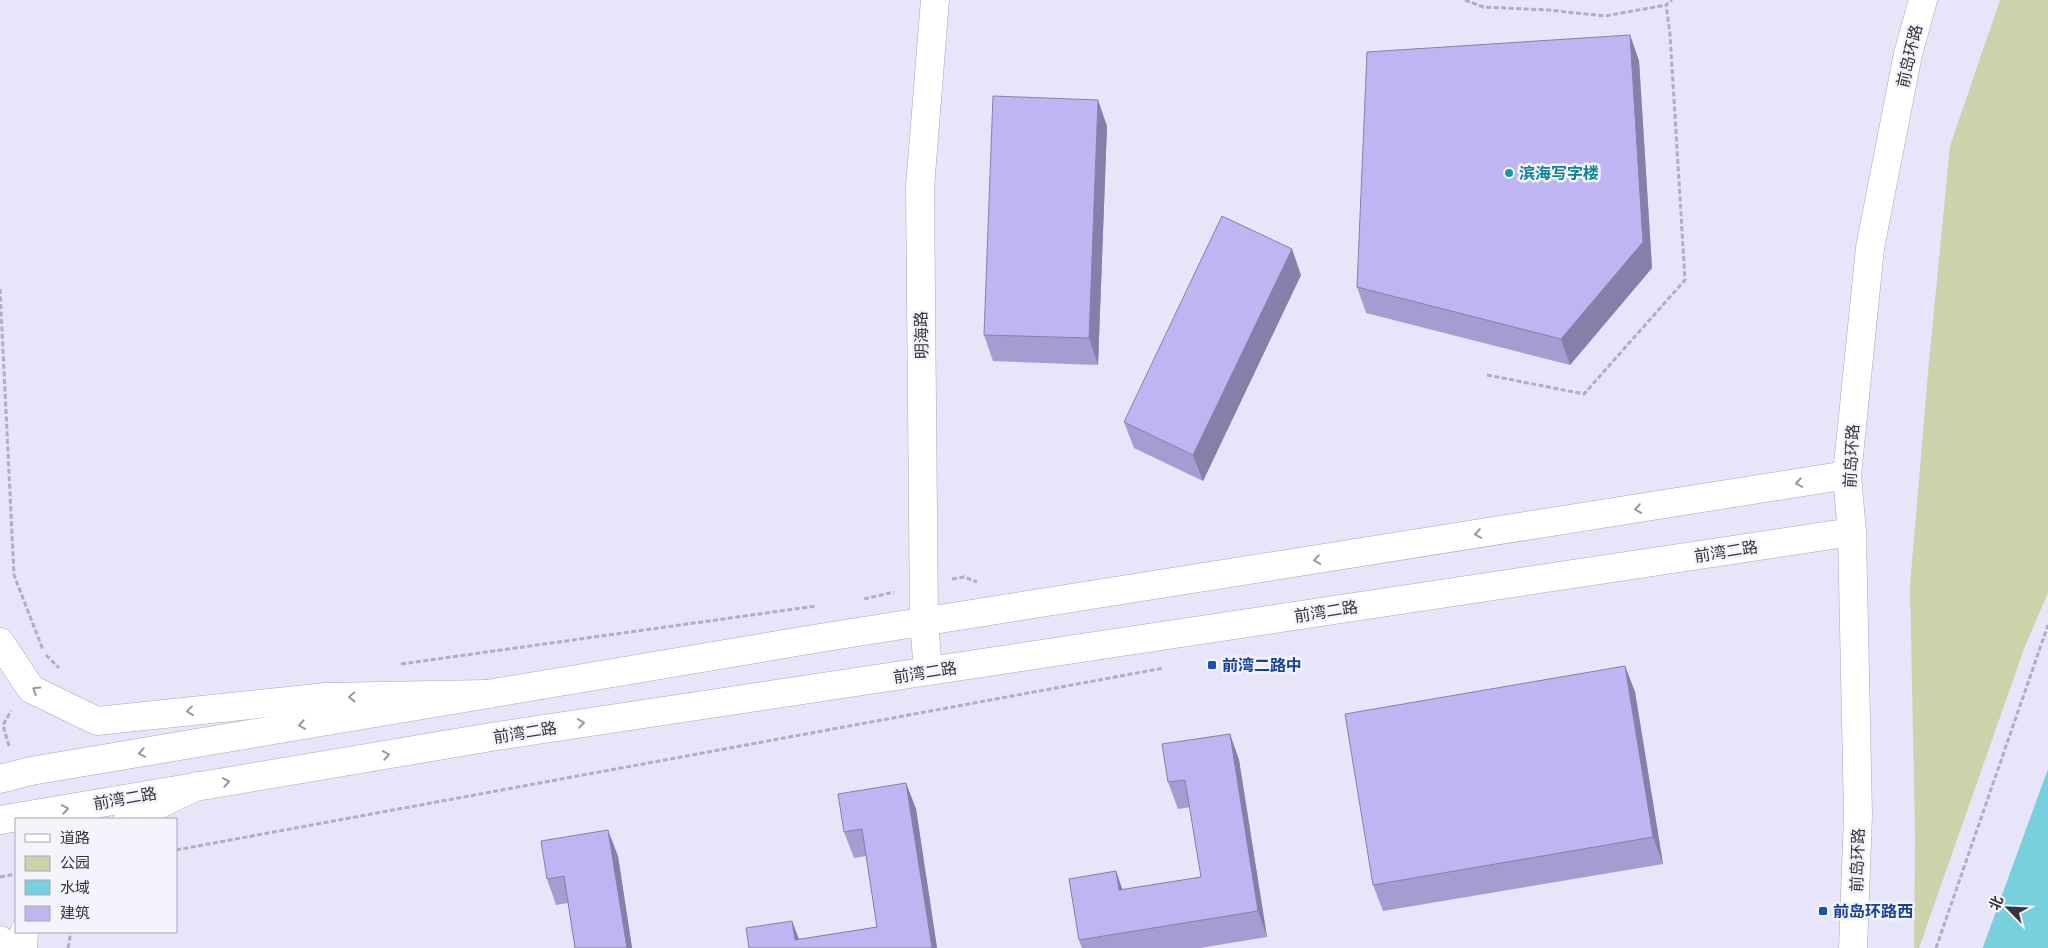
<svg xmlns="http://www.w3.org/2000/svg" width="2048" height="948" font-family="'PT Serif','Noto Sans SC',serif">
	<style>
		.green { fill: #cdd2ab }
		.water { fill: #78d0df }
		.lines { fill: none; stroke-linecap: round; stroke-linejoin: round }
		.minor-casing { stroke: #a8a6ba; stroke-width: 29 }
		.major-casing { stroke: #a8a6ba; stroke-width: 29 }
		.path { stroke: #b0afc0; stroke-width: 3; stroke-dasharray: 5 2.5; stroke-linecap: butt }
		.minor { stroke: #fff; stroke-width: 28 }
		.major { stroke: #fff; stroke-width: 28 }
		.wall { fill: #a59cd1 }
		.shaded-wall { fill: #867faa }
		.building { fill: #c0b5f3; stroke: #867faa }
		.oneway { stroke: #9a9a9e }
		.culture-dot { fill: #0f9aa8; stroke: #f4f4fc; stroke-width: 2 }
		.transit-dot { fill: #1a4fb4; stroke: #f4f4fc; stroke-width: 2 }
		.labels { text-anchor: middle; stroke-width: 5; stroke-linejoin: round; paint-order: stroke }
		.street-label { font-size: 16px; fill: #35353d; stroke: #f4f4fc }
		.culture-label { font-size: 16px; font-weight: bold; fill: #0d838f; stroke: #f4f4fc; text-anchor: start }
		.transit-label { font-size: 16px; font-weight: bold; fill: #164399; stroke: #f4f4fc; text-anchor: start }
	</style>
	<rect width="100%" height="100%" fill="#e7e5fa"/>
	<!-- green -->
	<path class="green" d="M2000,0H2048V593L2025,646L1919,948H1914L1915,833L1910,585L1929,362L1950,146Z"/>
	<!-- water -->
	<path class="water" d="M2048,769V948H1983V947Z"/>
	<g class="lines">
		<!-- minor casing -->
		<g class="minor-casing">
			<path id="minor" d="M928,671L924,622L920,187L935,0
				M0,779L31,771L820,638L1847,475
				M0,820L497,736L1852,532
				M1853,948L1858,815L1852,532L1847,475L1870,248L1908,54L1923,0"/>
		</g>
		<!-- major casing -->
		<g class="major-casing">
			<path id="major" d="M0,642L31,689L97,721L326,697L488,694
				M128,819L197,786
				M0,940L1,948
				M23,948L24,932"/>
		</g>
		<!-- path -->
		<path class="path" d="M1465,0L1483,7L1548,10L1605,16L1666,5
			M0,289L14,575L43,650
			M1487,375L1584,394L1685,280L1670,34L1666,5L1672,0
			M952,579L964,577L977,582
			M864,599L894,592
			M46,655L59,668
			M401,664L816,606
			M9,746L3,725L11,711
			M176,850L1164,668
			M0,877L16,874
			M68,948L71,932
			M1936,948L2048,625"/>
		<!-- minor -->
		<use href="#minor" class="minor"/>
		<!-- major -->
		<use href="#major" class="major"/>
	</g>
	<!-- wall -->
	<path class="wall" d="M1630,35L1639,61L1652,268L1570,365L1366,313L1357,287Z
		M1107,126L1098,365L993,361L984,335Z
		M1301,275L1203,481L1134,448L1124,422Z
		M1625,666L1635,692L1663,864L1383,911L1373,885Z
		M1230,734L1239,760L1267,937L1200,948H1082L1079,940L1116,871L1122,890L1201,877L1190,807L1178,809L1168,782Z
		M906,783L916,809L937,948H749L792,921L799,939L877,927L866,856L854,858L844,832Z
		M618,856L632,948H575L568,903L556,905L547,879Z"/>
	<!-- shaded-wall -->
	<path class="shaded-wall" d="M1630,35L1639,61L1652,268L1570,365L1561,339Z
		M1098,100L1107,126L1098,365L1089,338Z
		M1292,249L1301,275L1203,481L1193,455Z
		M1625,666L1635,692L1663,864L1653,837Z
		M1230,734L1239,760L1267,937L1258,911Z
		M906,783L916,809L937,948H932Z
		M608,830L618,856L632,948H627Z
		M1116,871L1125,897L1119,890Z
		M792,921L802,948L795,940Z"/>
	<!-- building -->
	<path class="building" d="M1630,35L1643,242L1561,339L1357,287L1367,52Z
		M993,96L1098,100L1089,338L984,335Z
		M1222,216L1292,249L1193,455L1124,422Z
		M1625,666L1653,837L1373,885L1345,714Z
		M1230,734L1258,911L1079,940L1069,879L1116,871L1119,890L1201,877L1185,780L1168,782L1162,744Z
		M906,783L932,948H749L746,928L792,921L795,940L877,927L862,829L844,832L838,794Z
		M608,830L627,948H575L564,876L547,879L541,841Z"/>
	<!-- one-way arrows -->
	<defs><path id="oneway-chevron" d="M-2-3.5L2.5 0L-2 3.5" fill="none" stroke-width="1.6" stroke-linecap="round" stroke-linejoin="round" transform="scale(1.25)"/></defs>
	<g class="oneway">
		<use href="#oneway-chevron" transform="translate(1799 483) rotate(171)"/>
		<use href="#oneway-chevron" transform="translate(1638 509) rotate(171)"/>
		<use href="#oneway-chevron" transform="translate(1478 534) rotate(171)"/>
		<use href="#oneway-chevron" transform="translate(1317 560) rotate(171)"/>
		<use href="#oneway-chevron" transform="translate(36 690) rotate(-148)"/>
		<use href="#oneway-chevron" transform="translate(352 697) rotate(179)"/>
		<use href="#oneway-chevron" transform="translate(190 711) rotate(174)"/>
		<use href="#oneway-chevron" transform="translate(581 723) rotate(-9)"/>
		<use href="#oneway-chevron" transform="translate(302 725) rotate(170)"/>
		<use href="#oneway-chevron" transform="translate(142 753) rotate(170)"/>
		<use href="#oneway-chevron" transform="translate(386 755) rotate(-10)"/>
		<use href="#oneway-chevron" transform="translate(226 782) rotate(-10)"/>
		<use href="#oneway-chevron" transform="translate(65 809) rotate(-10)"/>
	</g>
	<!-- markers -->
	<circle class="culture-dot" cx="1509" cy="173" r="5"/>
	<g class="transit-dot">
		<rect x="1207" y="660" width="10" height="10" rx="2.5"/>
		<rect x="1818" y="906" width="10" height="10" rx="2.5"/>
	</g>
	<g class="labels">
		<!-- street labels -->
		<g class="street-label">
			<text transform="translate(1909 56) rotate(-77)" y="6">前岛环路</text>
			<text transform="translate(921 335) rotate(-91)" y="6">明海路</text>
			<text transform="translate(1851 456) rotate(-87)" y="6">前岛环路</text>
			<text transform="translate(1726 551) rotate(-9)" y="6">前湾二路</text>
			<text transform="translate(1326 611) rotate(-9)" y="6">前湾二路</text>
			<text transform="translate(925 672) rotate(-9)" y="6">前湾二路</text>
			<text transform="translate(525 732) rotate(-9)" y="6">前湾二路</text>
			<text transform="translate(125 798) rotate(-10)" y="6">前湾二路</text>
			<text transform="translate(1857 860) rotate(-88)" y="6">前岛环路</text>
		</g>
		<!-- culture labels -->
		<g class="culture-label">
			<text x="1519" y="179">滨海写字楼</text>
		</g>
		<!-- transit labels -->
		<g class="transit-label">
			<text x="1222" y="671">前湾二路中</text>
			<text x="1833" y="917">前岛环路西</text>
		</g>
	</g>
	<!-- legend -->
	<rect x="15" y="818" width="162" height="115" fill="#f4f4fc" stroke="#a8a8b0"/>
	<rect x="25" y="834" width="25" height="8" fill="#ffffff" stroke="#a8a8b0"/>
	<text x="60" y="843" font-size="15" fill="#35353d">道路</text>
	<rect x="25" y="856" width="25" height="15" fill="#cdd2ab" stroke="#a8a8b0"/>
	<text x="60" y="868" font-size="15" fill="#35353d">公园</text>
	<rect x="25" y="880" width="25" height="15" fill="#78d0df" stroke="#a8a8b0"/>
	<text x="60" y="893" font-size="15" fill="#35353d">水域</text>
	<rect x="25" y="906" width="25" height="15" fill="#c0b5f3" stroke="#a8a8b0"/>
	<text x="60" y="918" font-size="15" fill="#35353d">建筑</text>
	<!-- north arrow -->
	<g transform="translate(2008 908) rotate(294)" stroke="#f4f4fc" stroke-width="4" paint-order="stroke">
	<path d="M0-4L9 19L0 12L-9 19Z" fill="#35353d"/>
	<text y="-8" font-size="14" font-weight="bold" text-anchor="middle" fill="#35353d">北</text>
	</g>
</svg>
